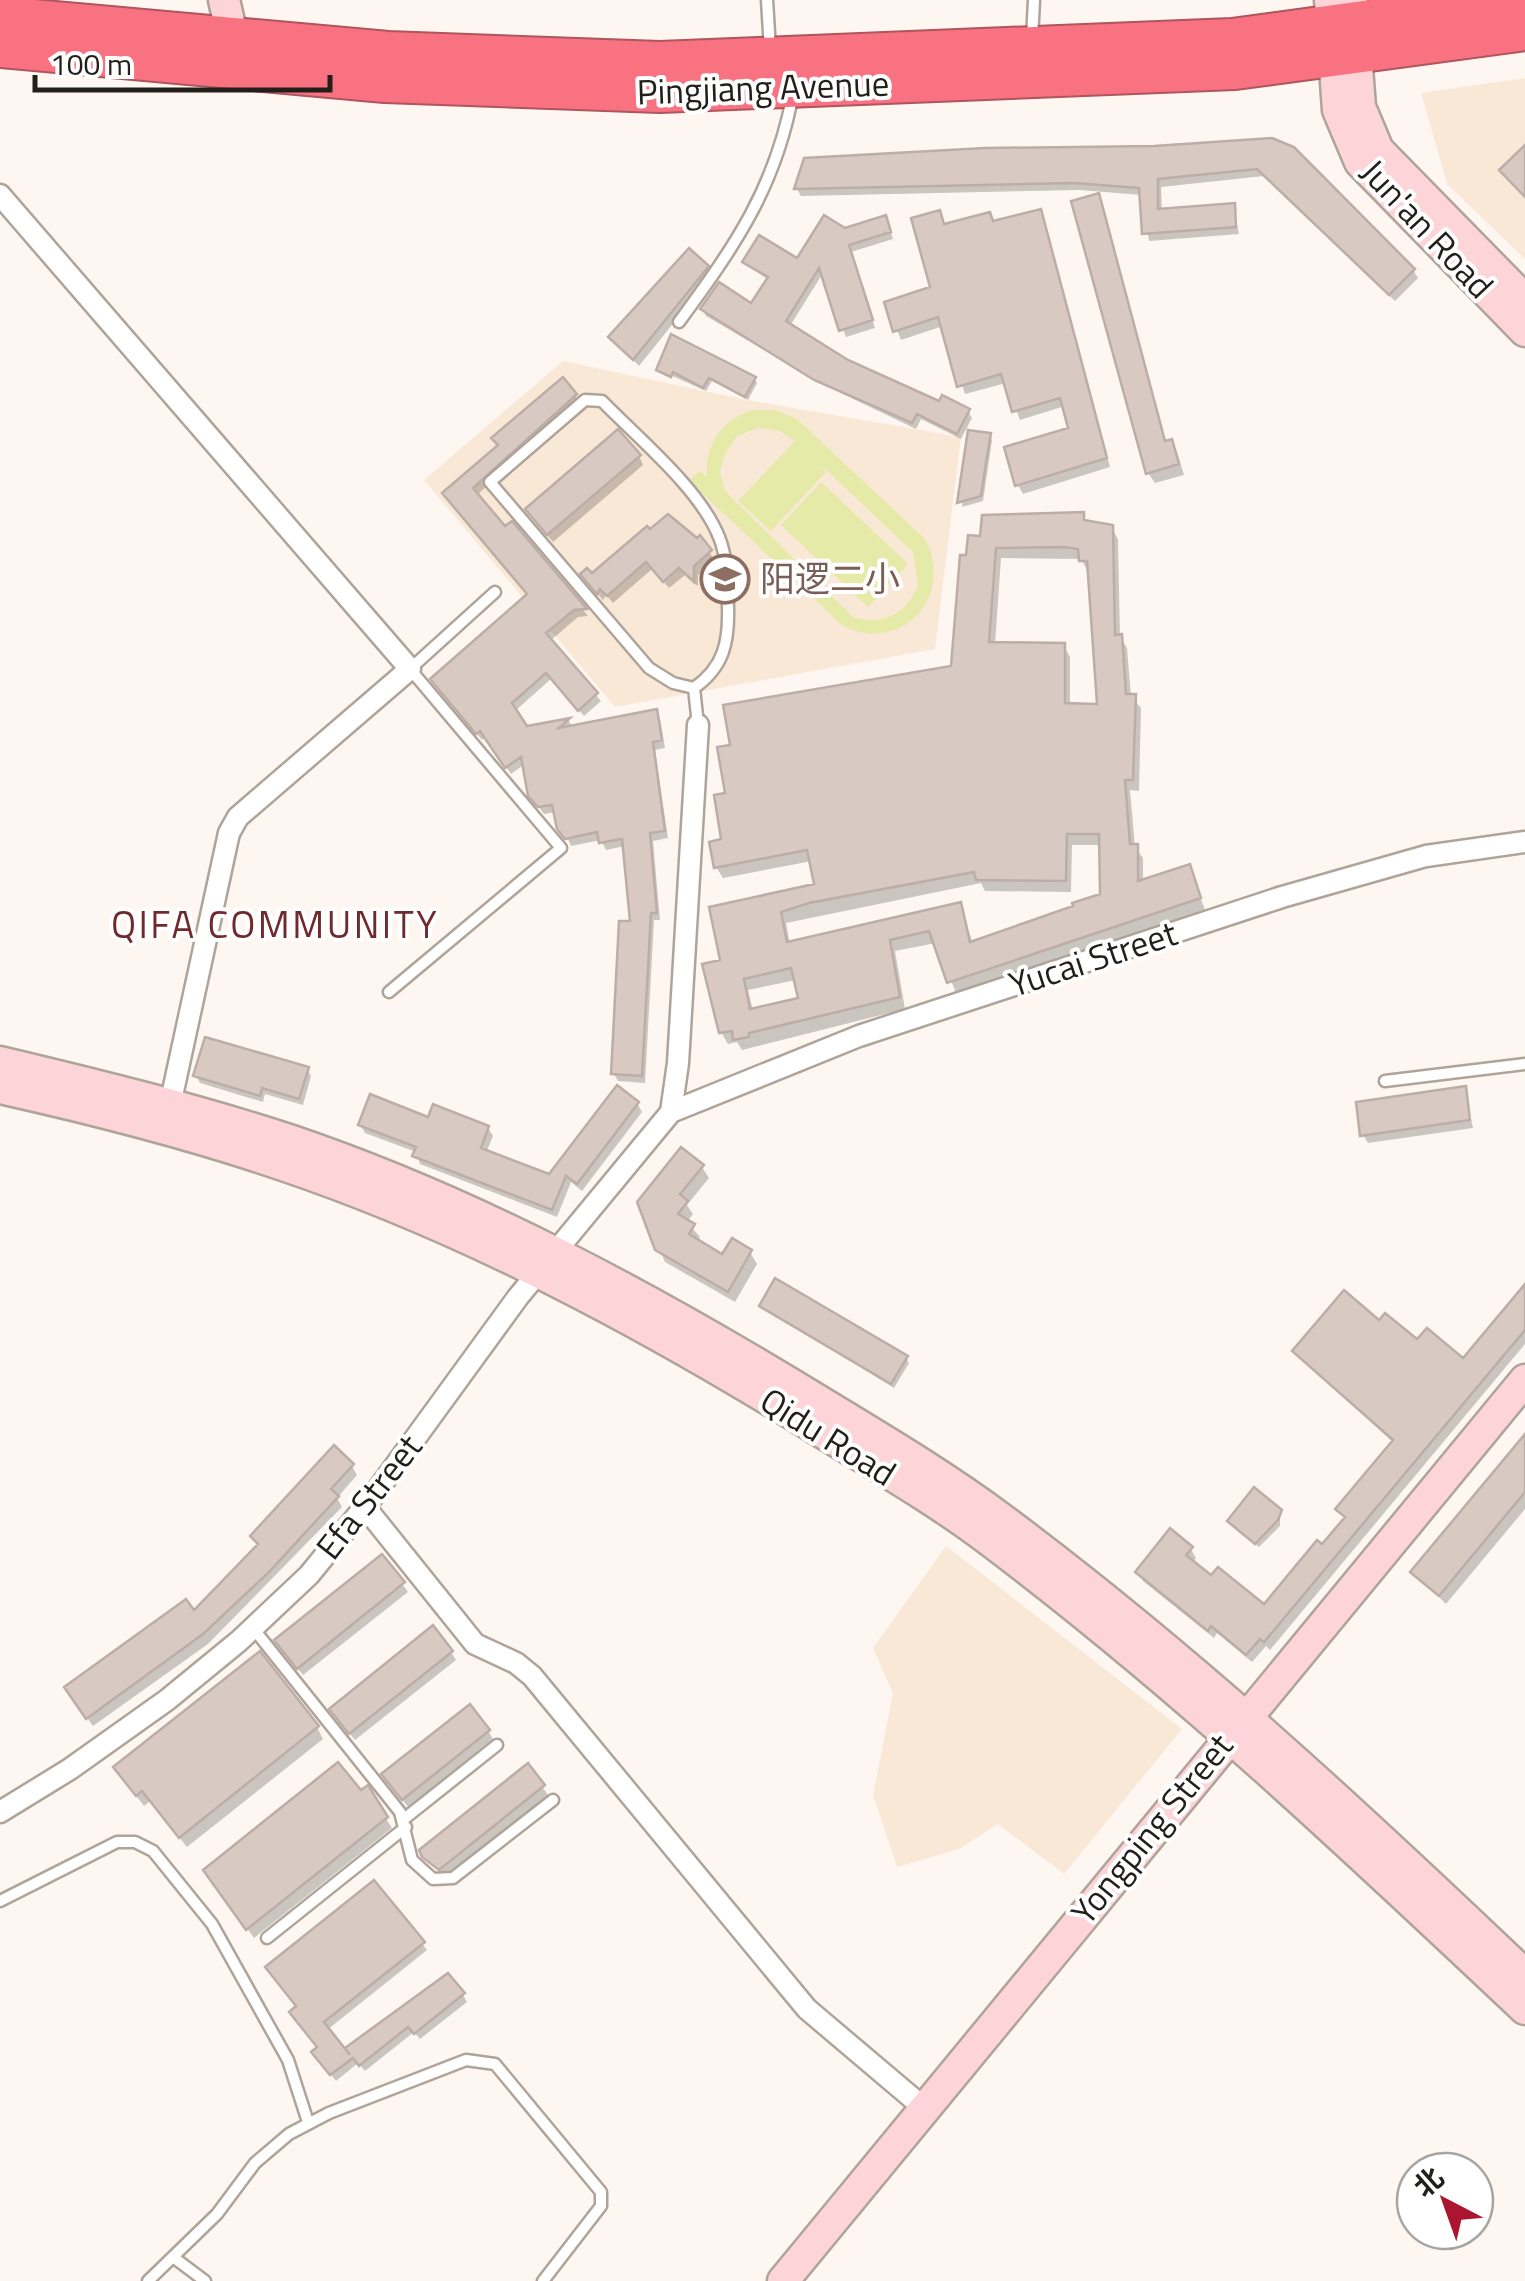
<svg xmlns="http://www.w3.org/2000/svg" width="1525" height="2281" font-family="'Titillium Web','Noto Sans SC',sans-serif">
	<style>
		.built { fill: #fae8d7 }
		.green { fill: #e5eaa9; fill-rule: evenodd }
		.shadow { fill: #0003; fill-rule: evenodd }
		.building { fill: #d8c9c2; stroke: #bcaea7; stroke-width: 2.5; fill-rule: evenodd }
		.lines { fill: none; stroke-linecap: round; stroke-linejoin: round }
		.lane-casing { stroke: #afa499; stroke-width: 15 }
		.street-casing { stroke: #afa499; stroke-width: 25 }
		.secondary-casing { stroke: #afa499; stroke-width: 35 }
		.highway-casing { stroke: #ae555d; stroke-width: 42 }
		.lane { stroke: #fff; stroke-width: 10 }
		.street { stroke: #fff; stroke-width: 20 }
		.secondary { stroke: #fdd5d9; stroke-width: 30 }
		.highway { stroke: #f97281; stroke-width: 38 }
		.labels { text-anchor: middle; stroke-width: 8; stroke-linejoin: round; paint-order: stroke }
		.street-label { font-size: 35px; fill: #221e1a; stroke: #fff }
		.education-label { font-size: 35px; fill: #785e54; stroke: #fff; text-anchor: start }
		.neighbourhood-label { font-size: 38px; letter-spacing: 2.5px; fill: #702a2e; stroke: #fff }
	</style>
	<rect width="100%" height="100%" fill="#fef7f1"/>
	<!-- built -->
	<path class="built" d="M1525,78V259L1447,184L1421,93Z
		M563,361L747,400L961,437L935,649L615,707L424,480Z
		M946,1546L1182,1729L1064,1874L998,1824L959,1849L897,1867L873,1795L893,1693L873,1648Z"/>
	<!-- green -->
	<path class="green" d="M751,410H775L797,419L925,539C955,595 903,655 843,626L689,481L699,471L707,477C705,445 720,422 751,410ZM758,428L780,431L795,441L738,501L771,531L826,472L821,465L913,552L918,585C907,614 883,626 853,617L725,491L720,472L725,453L737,436Z
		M821,482L908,564L868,607L781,525Z"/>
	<!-- shadow -->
	<path class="shadow" d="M1272,140L1413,270L1418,278L1395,301L1264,176L1161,187L1162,211L1233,206L1239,234L1149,241L1142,195L1079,190L801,196L797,189Z
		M1098,196L1166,443L1171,442L1177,452L1184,475L1155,483L1148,473Z
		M1039,212L1110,467L1023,494L1018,485L1071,430L1065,406L1020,420L1006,383L965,394L943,326L901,340L887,304L933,289L939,213L946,227L994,224Z
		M889,225L893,239L851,252L875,328L846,337L823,273L790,326L847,362L940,404L968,411L972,418L961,439L921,419L916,429L822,384L706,316L702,309L752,306L768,280L745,262H798L844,231Z
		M707,267L712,275L639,366L611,337Z
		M659,370L754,378L757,383L748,400L712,381L706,391Z
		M575,395L579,403L476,496L505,530L511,524L588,616L578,617L550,641L601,701L584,716L551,679L515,711L526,729L569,721L573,728L655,712L660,719L665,748L655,750L668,838L653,841L660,920H654L645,1083L618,1081L614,1074L633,924L625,846L606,850L601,840L571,846L556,812L544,814L536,803L525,764L511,774L486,736L482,740L437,687L529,595L449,501Z
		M970,432L989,435L992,440L983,501L962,507Z
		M639,456L643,465L553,542L533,518Z
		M1082,515L1087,523L1111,527L1118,539L1120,636L1127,648L1131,696L1141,708L1139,791L1130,790L1135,847L1143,858V882L1189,867L1205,910L956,993L936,943L895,951L905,1009L742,1050L737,1042L728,1044L721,1032L723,962L712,908L817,886L812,861L723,878L716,867L724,841L727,795L953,668L969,558L983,538ZM1001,558L1081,559L1088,572L1100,706H1070V657L1064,646L995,645ZM1072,845H1102V895L973,944L960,905L790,944L786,923L981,883L985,891L1071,892ZM796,980L801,1000L753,1011L748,990Z
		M649,533L699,539L715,560L698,575V586L685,575L669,588L652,569L613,603L606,595L603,600L588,583L591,576Z
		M307,1069L311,1076L303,1105L265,1094L263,1102L200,1083L196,1076Z
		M1464,1089L1473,1128L1368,1143L1363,1135Z
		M637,1103L642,1112L582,1191L571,1182L557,1217L420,1164L416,1152L365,1133L360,1124L429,1120L488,1128L493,1136L486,1153L550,1177Z
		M702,1167L709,1178L687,1205L693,1214L687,1222L700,1237L697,1242L723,1258L750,1252L757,1264L735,1302L665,1262L640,1203Z
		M1525,1288V1344L1270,1650L1266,1646L1252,1662L1217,1633L1214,1638L1143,1581L1138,1572L1191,1549L1196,1558L1192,1563L1211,1579L1264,1607L1346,1520L1338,1509L1394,1443L1295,1352L1379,1323L1464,1362Z
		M762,1306L906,1358L909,1363L894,1388Z
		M1525,1437V1509L1446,1604L1414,1572Z
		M352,1466L357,1475L337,1498L342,1507L208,1644L93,1726L72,1697L194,1614L259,1547L253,1536Z
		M1280,1512V1526L1259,1547L1230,1521Z
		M382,1557L408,1592L303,1675L282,1649Z
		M451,1652L456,1660L355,1740L336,1717Z
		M317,1727L323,1739L187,1847L150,1801L144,1806L123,1779Z
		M488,1731L493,1739L408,1807L389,1783Z
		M528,1767L548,1795L445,1877L426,1859Z
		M367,1789L392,1828L254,1938L212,1880Z
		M374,1883L427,1950L327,2030L351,2060L463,1995L467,2002L420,2039L414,2032L365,2071L358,2063L336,2081L319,2059L320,2048L297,2019Z"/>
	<!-- building -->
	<path class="building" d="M1272,138L1294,147L1415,269L1389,295L1257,169L1158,179V209L1235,203L1236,227L1142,234L1139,188L1073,183L794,189L804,158L985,148L1154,146Z
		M1525,145V197L1499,170Z
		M1099,193L1165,441L1172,439L1179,464L1146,474L1071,201Z
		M1041,209L1107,458L1015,486L1004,447L1068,428L1060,398L1012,412L1001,374L957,387L938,317L893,332L884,302L930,287L911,218L940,210L944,224L990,212L993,221Z
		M824,215L845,228L886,215L891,232L849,245L873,320L839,331L819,268L786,321L848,360L939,401L942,395L970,409L957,434L917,414L912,423L814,380L700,309L719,282L751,303L768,277L742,262L759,235L797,258Z
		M689,248L709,266L633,360L608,337Z
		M671,334L756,377L745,397L709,378L703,388L673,372L671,377L656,370Z
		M563,377L577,394L473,488L505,526L512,521L587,609L574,610L546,633L598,693L578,711L546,673L512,703L527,726L570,718L559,728L657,709L662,740L653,742L665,831L650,833L657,913H651L642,1076L611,1074L619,921H630L622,839L599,843L597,832L565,839L557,829L552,805L538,807L528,796L521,757L505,768L480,731L476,734L430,679L527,594L442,493L498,445L491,438Z
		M618,429L641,455L547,535L525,509Z
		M968,430L991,433L986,463L981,496L957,503Z
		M1084,512V520L1113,525L1115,635L1122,634L1126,694H1136L1133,780H1125L1130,844H1138V881L1190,864L1201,898L947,983L929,931L890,940L900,997L749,1033V1037L733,1040L732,1031L719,1033L702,964L720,960L709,907L814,884L807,850L714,868L709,842L721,839L714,795L725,793L717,747L730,745L723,705L951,666L960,555H966L968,535L980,536L982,515ZM1064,547L1078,549L1079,561H1087L1097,704L1065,703V643L989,642L996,548ZM1067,834H1099L1100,894L1072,903L1073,906L970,942L961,902L787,942L781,912L809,903L974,872L976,880L1066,881ZM791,968L798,998L750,1009L744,979Z
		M668,514L697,538L700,535L712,550L694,566V582L679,568L663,582L646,562L607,596L600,589L597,594L580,574L587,568L592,573L647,526L650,529Z
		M205,1037L309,1067L299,1099L262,1088L260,1096L193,1076Z
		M617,1085L639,1102L577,1184L566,1176L552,1210L412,1156L416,1147L358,1125L370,1094L428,1117L433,1104L489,1126L481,1148L549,1174Z
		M1466,1086L1470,1120L1360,1136L1356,1102Z
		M681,1147L704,1165L680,1194L688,1201L678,1214L695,1224L689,1234L722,1254L732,1238L752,1250L728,1292L655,1250L637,1202Z
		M775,1278L908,1356L891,1384L759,1306Z
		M1525,1284V1330L1264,1642L1260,1639L1246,1655L1211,1626L1208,1631L1135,1572L1170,1528L1193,1547L1186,1555L1211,1575L1218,1567L1264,1604L1317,1540L1322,1544L1345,1517L1335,1509L1393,1440L1292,1351L1344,1290L1379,1320L1385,1313L1417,1339L1427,1328L1463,1358Z
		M1525,1434V1492L1439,1596L1410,1572Z
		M334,1445L354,1464L331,1489L339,1496L269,1572L203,1634L86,1719L64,1687L186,1599L194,1610L258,1544L250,1536Z
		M1254,1487L1282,1510L1278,1520L1255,1544L1227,1521Z
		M382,1554L405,1582L297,1669L274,1640Z
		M433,1625L453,1651L349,1734L329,1709Z
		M260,1651L319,1726L179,1838L142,1791L136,1796L113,1767Z
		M470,1704L490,1730L402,1800L381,1774Z
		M338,1762L361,1790L368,1785L388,1817L246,1930L203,1870Z
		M528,1763L545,1785L439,1870L422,1857L419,1850Z
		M374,1880L425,1942L324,2022L350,2055L345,2048L448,1973L465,1993L414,2034L408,2027L359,2066L353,2058L330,2075L311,2052L317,2047L289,2012L296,2006L265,1967Z"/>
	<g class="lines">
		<!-- lane casing -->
		<g class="lane-casing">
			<path id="lane" d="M767,0L770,49
				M1032,39L1034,0
				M679,322C735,246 776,187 793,93
				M585,400L602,401C639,439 700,489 719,537C728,559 727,584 728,607C729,642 724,667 694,688L673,683L649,668L490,482Z
				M694,688L698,725
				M389,992L561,848L410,669L495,592
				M1385,1081L1525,1064
				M253,1628L400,1812L412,1860L433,1879L453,1878L553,1800
				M404,1819L497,1745
				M0,1901L117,1842H135L153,1851L212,1924L288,2060L308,2122
				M267,1938L406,1827
				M173,2257L205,2281
				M148,2281L217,2214L255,2163L289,2134L329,2113L466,2060L495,2064L601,2192V2206L543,2281"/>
		</g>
		<!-- street casing -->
		<g class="street-casing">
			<path id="street" d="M0,195L410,669L238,817L229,833L170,1105
				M671,1112L678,1063L698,725
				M365,1507L475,1644L516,1663L532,1676L807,2009L924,2108
				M0,1812L70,1769L167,1700L239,1641L309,1575L371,1499L518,1297L671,1112L859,1036L1282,897L1426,856L1525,842"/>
		</g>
		<!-- secondary casing -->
		<g class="secondary-casing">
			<path id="secondary" d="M224,0L233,39
				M1330,0L1338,110L1360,162L1525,331
				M1352,0L1360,107L1378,150L1525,300
				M0,1062C97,1085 194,1109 289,1140C476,1203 656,1301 824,1404C883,1440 944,1476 999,1517C1186,1656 1356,1814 1525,1975
				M0,1088C94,1109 189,1133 280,1164C465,1226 644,1322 809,1424C868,1461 930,1496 985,1537C1177,1681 1351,1845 1525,2009
				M783,2281L1525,1380"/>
		</g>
		<!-- highway casing -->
		<g class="highway-casing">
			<path id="highway" d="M0,16L388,51L660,61L1232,38L1512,0
				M0,48L385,83L660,93L1235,70L1525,31"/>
		</g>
		<!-- lane -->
		<use href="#lane" class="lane"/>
		<!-- street -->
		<use href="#street" class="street"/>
		<!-- secondary -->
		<use href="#secondary" class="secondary"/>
		<!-- highway -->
		<use href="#highway" class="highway"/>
	</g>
	<!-- icons -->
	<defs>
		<g id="school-ring" transform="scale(2.5)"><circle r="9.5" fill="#fff" stroke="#8d6e63" stroke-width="1.5"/><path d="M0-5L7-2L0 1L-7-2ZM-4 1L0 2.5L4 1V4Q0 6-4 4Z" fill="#8d6e63"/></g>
	</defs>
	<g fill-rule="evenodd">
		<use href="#school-ring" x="725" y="579"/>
	</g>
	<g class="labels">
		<!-- street labels -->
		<g class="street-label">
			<text transform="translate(763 88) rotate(-2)" y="12">Pingjiang Avenue</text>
			<text transform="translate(1427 229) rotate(47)" y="12">Jun'an Road</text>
			<text transform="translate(1093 959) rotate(-18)" y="12">Yucai Street</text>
			<text transform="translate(828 1437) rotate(32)" y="12">Qidu Road</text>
			<text transform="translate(369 1497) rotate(-52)" y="12">Efa Street</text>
			<text transform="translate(1152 1829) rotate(-51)" y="12">Yongping Street</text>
		</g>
		<!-- education labels -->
		<g class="education-label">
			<text x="760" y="591">阳逻二小</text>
		</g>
		<!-- neighbourhood labels -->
		<g class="neighbourhood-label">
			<text x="275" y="938">QIFA COMMUNITY</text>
		</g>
	</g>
	<!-- north arrow -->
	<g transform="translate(1445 2201) rotate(319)"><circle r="48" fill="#ffffff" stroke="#a7a5a3" stroke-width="2.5"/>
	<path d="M0-8L18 38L0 25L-18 38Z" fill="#ab1530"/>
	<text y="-15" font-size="28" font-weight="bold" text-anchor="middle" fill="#221e1a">北</text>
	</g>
	<!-- scale -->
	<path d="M35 75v15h295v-15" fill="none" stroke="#221e1a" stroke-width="5"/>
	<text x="50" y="75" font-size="30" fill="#221e1a" stroke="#ffffff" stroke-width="8" paint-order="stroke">100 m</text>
</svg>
